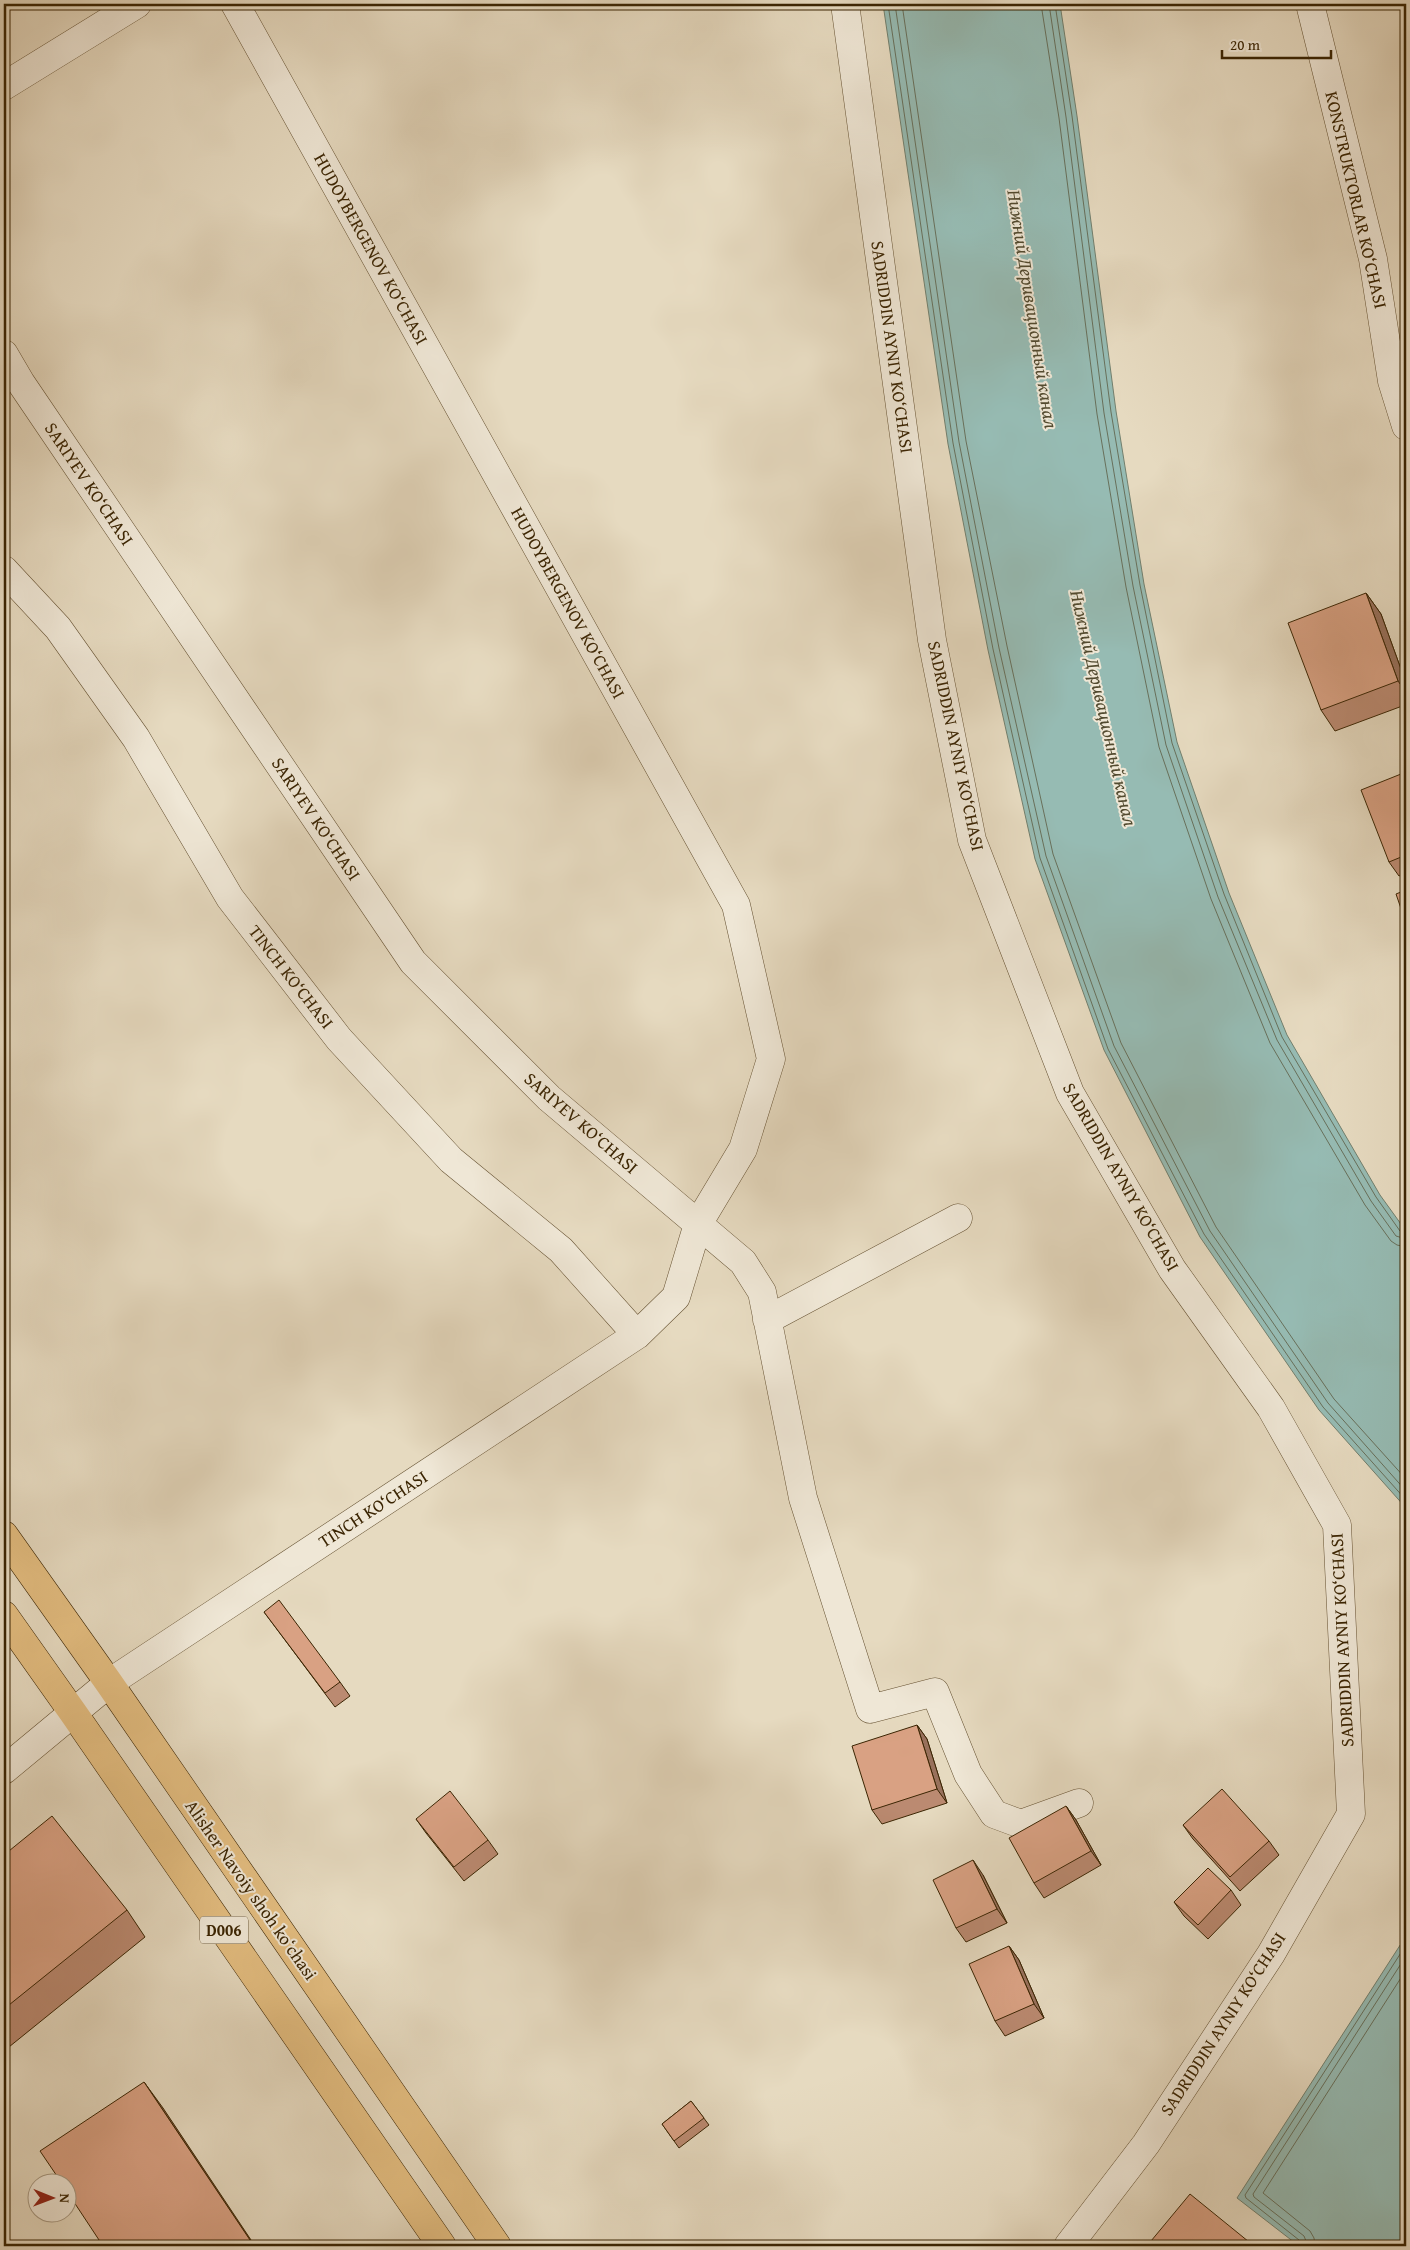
<svg xmlns="http://www.w3.org/2000/svg" width="1410" height="2250" font-family="'Gentium Book Plus',serif">
	<style>
		.water { fill: #96bbb3; stroke: #727f6d }
		.lines { fill: none; stroke-linecap: round; stroke-linejoin: round }
		.shore { stroke: #68705b; stroke-width: 1 }
		.street-casing { stroke: #665232; stroke-width: 29 }
		.primary-casing { stroke: #3b2503; stroke-width: 29 }
		.street { stroke: #efe7d6; stroke-width: 28 }
		.primary { stroke: #e3bd80; stroke-width: 28 }
		.wall { fill: #bb8a71; stroke: #3b2503 }
		.shaded-wall { fill: #98715c; stroke: #3b2503 }
		.building { fill: #d9a183; stroke: #3b2503 }
		.labels { text-anchor: middle; stroke-width: 4; stroke-linejoin: round; paint-order: stroke }
		.shield { fill: #efe7d6; stroke: #715f42; stroke-width: 1 }
		.shield-label { font-size: 16px; font-weight: bold; fill: #3b2503 }
		.street-label { font-size: 18px; fill: #3b2503; stroke: #efe7d6 }
		.water-label { font-size: 19px; font-style: italic; fill: #524a2f; stroke: #efe7d6 }
	</style>
	<rect width="100%" height="100%" fill="#e6dac0"/>
	<filter id="stains"><feTurbulence type="fractalNoise" baseFrequency=".004" numOctaves="4"/><feColorMatrix values="0 0 0 0 .2 0 0 0 0 .09 0 0 0 0 .02 0 0 0 .5 -.17"/></filter>
	<radialGradient id="worn" r=".72"><stop offset=".6" stop-color="#630" stop-opacity="0"/><stop offset="1" stop-color="#630" stop-opacity=".3"/></radialGradient>
	<!-- water -->
	<path class="water" d="M883,4H1060L1077,116L1116,411L1144,584L1177,742L1229,893L1287,1035L1380,1195L1406,1231V1508L1319,1410L1200,1237L1104,1050L1035,859L988,650L948,444Z
		M1406,1936V2246H1299L1237,2198Z"/>
	<g class="lines">
		<!-- shore -->
		<path class="shore" d="M888,4L953,443L993,649L1040,858L1108,1049L1204,1234L1323,1407L1406,1500
			M895,4L959,442L999,648L1046,856L1114,1046L1210,1231L1328,1403L1406,1491
			M902,4L966,441L1007,646L1053,854L1121,1043L1216,1227L1334,1399L1406,1479
			M1041,4L1059,118L1097,414L1126,587L1159,747L1211,899L1270,1043L1365,1205L1391,1241L1397,1245L1406,1247
			M1049,4L1066,117L1104,413L1133,586L1166,745L1218,897L1277,1040L1371,1201L1396,1236L1406,1239
			M1055,4L1072,116L1111,412L1140,585L1172,743L1224,894L1282,1037L1376,1197L1400,1231L1406,1233
			M1301,2246L1299,2240L1246,2198L1245,2195L1406,1945
			M1308,2246L1304,2236L1254,2197L1253,2194L1406,1956
			M1315,2246L1314,2238L1310,2231L1263,2193L1406,1970"/>
		<!-- street casing -->
		<g class="street-casing">
			<path id="street" d="M845,4L932,640L972,840L1070,1093L1172,1269L1271,1408L1337,1525L1351,1814L1271,1954L1146,2144L1068,2246
				M1310,4L1373,259L1392,381L1406,426
				M4,86L137,4
				M4,354L21,383L413,962L549,1098L743,1262L762,1292L803,1498L870,1709L935,1692L968,1774L994,1814L1021,1824L1079,1803
				M4,570L58,628L136,738L230,898L339,1039L451,1160L561,1250L637,1335
				M767,1320L958,1218
				M4,1770L109,1683L637,1335L676,1297L698,1224L743,1149L771,1059L736,905L235,4"/>
		</g>
		<!-- primary casing -->
		<g class="primary-casing">
			<path id="primary" d="M4,1535L109,1683L497,2246
				M4,1615L74,1714L442,2246"/>
		</g>
		<!-- street -->
		<use href="#street" class="street"/>
		<!-- primary -->
		<use href="#primary" class="primary"/>
	</g>
	<!-- wall -->
	<path class="wall" d="M1366,593L1381,614L1406,683V708L1405,705L1335,731L1321,710Z
		M1406,772V873L1399,876L1389,862Z
		M264,1612L340,1682L350,1696L335,1707Z
		M917,1725L927,1739L947,1803L882,1824L872,1810Z
		M1066,1806L1076,1820L1101,1865L1044,1898L1034,1883Z
		M416,1819L488,1840L498,1854L464,1881L426,1833Z
		M1183,1825L1269,1841L1279,1855L1240,1891L1193,1839Z
		M4,1855L127,1910L145,1937L4,2051Z
		M983,1875L1007,1923L966,1942L956,1928Z
		M1231,1890L1241,1905L1208,1939L1184,1916L1174,1902Z
		M1009,1946L1019,1960L1044,2018L1005,2036L995,2021Z
		M691,2101L709,2125L679,2148L662,2124Z"/>
	<!-- shaded-wall -->
	<path class="shaded-wall" d="M1366,593L1381,614L1406,683V692L1398,681Z
		M917,1725L927,1739L947,1803L937,1789Z
		M1066,1806L1076,1820L1101,1865L1091,1851Z
		M973,1860L983,1875L1007,1923L997,1909Z
		M1009,1946L1019,1960L1044,2018L1034,2004Z
		M144,2082L163,2108L255,2246H254Z"/>
	<!-- building -->
	<path class="building" d="M1366,593L1398,681L1321,710L1288,623Z
		M1406,687V708L1401,688Z
		M1406,772V855L1389,862L1361,790Z
		M1406,890V923L1396,894Z
		M279,1600L340,1682L325,1693L264,1612Z
		M917,1725L937,1789L872,1810L852,1746Z
		M1222,1789L1269,1841L1230,1877L1183,1825Z
		M450,1791L488,1840L454,1867L416,1819Z
		M1066,1806L1091,1851L1034,1883L1009,1838Z
		M52,1816L127,1910L4,2009V1855Z
		M973,1860L997,1909L956,1928L933,1880Z
		M1208,1868L1231,1890L1198,1925L1174,1902Z
		M1009,1946L1034,2004L995,2021L969,1964Z
		M144,2082L254,2246H103L68,2193V2182H61L40,2151Z
		M691,2101L704,2118L674,2141L662,2124Z
		M1190,2194L1254,2246H1157L1151,2241Z"/>
	<g class="labels">
		<!-- shield labels -->
		<rect class="shield" x="200" y="1916.5" width="48" height="27" rx="4"/>
		<g class="shield-label">
			<text x="224" y="1936">D006</text>
		</g>
		<!-- street labels -->
		<g class="street-label">
			<text transform="translate(1356 200) rotate(77)" y="6">KONSTRUKTORLAR KO‘CHASI</text>
			<text transform="translate(371 249) rotate(61)" y="6">HUDOYBERGENOV KO‘CHASI</text>
			<text transform="translate(892 347) rotate(82)" y="6">SADRIDDIN AYNIY KO‘CHASI</text>
			<text transform="translate(89 484) rotate(56)" y="6">SARIYEV KO‘CHASI</text>
			<text transform="translate(568 603) rotate(61)" y="6">HUDOYBERGENOV KO‘CHASI</text>
			<text transform="translate(956 746) rotate(78)" y="6">SADRIDDIN AYNIY KO‘CHASI</text>
			<text transform="translate(316 819) rotate(56)" y="6">SARIYEV KO‘CHASI</text>
			<text transform="translate(291 977) rotate(52)" y="6">TINCH KO‘CHASI</text>
			<text transform="translate(581 1123) rotate(41)" y="6">SARIYEV KO‘CHASI</text>
			<text transform="translate(1121 1177) rotate(60)" y="6">SADRIDDIN AYNIY KO‘CHASI</text>
			<text transform="translate(373 1509) rotate(-33)" y="6">TINCH KO‘CHASI</text>
			<text transform="translate(1342 1640) rotate(-93)" y="6">SADRIDDIN AYNIY KO‘CHASI</text>
			<text transform="translate(251 1890) rotate(55)" y="6">Alisher Navoiy shoh koʻchasi</text>
			<text transform="translate(1223 2024) rotate(-57)" y="6">SADRIDDIN AYNIY KO‘CHASI</text>
		</g>
		<!-- water labels -->
		<g class="water-label">
			<text transform="translate(1033 309) rotate(81)" y="7">Нижний Деривационный канал</text>
			<text transform="translate(1104 708) rotate(77)" y="7">Нижний Деривационный канал</text>
		</g>
	</g>
	<!-- margin -->
	<rect width="1410" height="2250" fill="none" stroke="#e6dac0" stroke-width="20"/>
	<rect x="5" y="5" width="1400" height="2240" fill="none" stroke="#3b2503" stroke-width="2.5"/>
	<rect x="10" y="10" width="1390" height="2230" fill="none" stroke="#3b2503"/>
	<!-- north arrow -->
	<g transform="translate(52 2198) rotate(91)"><circle r="24" fill="#efe7d6" stroke="#a79982"/>
	<path d="M0-4L9 19L0 12L-9 19Z" fill="#8f2418"/>
	<text y="-8" font-size="14" font-weight="bold" text-anchor="middle" fill="#3b2503">N</text>
	</g>
	<!-- scale -->
	<path d="M1222 50v8h109v-8" fill="none" stroke="#3b2503" stroke-width="2.5"/>
	<text x="1230" y="50" font-size="15" fill="#3b2503" stroke="#efe7d6" stroke-width="4" paint-order="stroke">20 m</text>
	<rect width="100%" height="100%" filter="url(#stains)"/>
	<rect width="100%" height="100%" fill="url(#worn)"/>
</svg>
